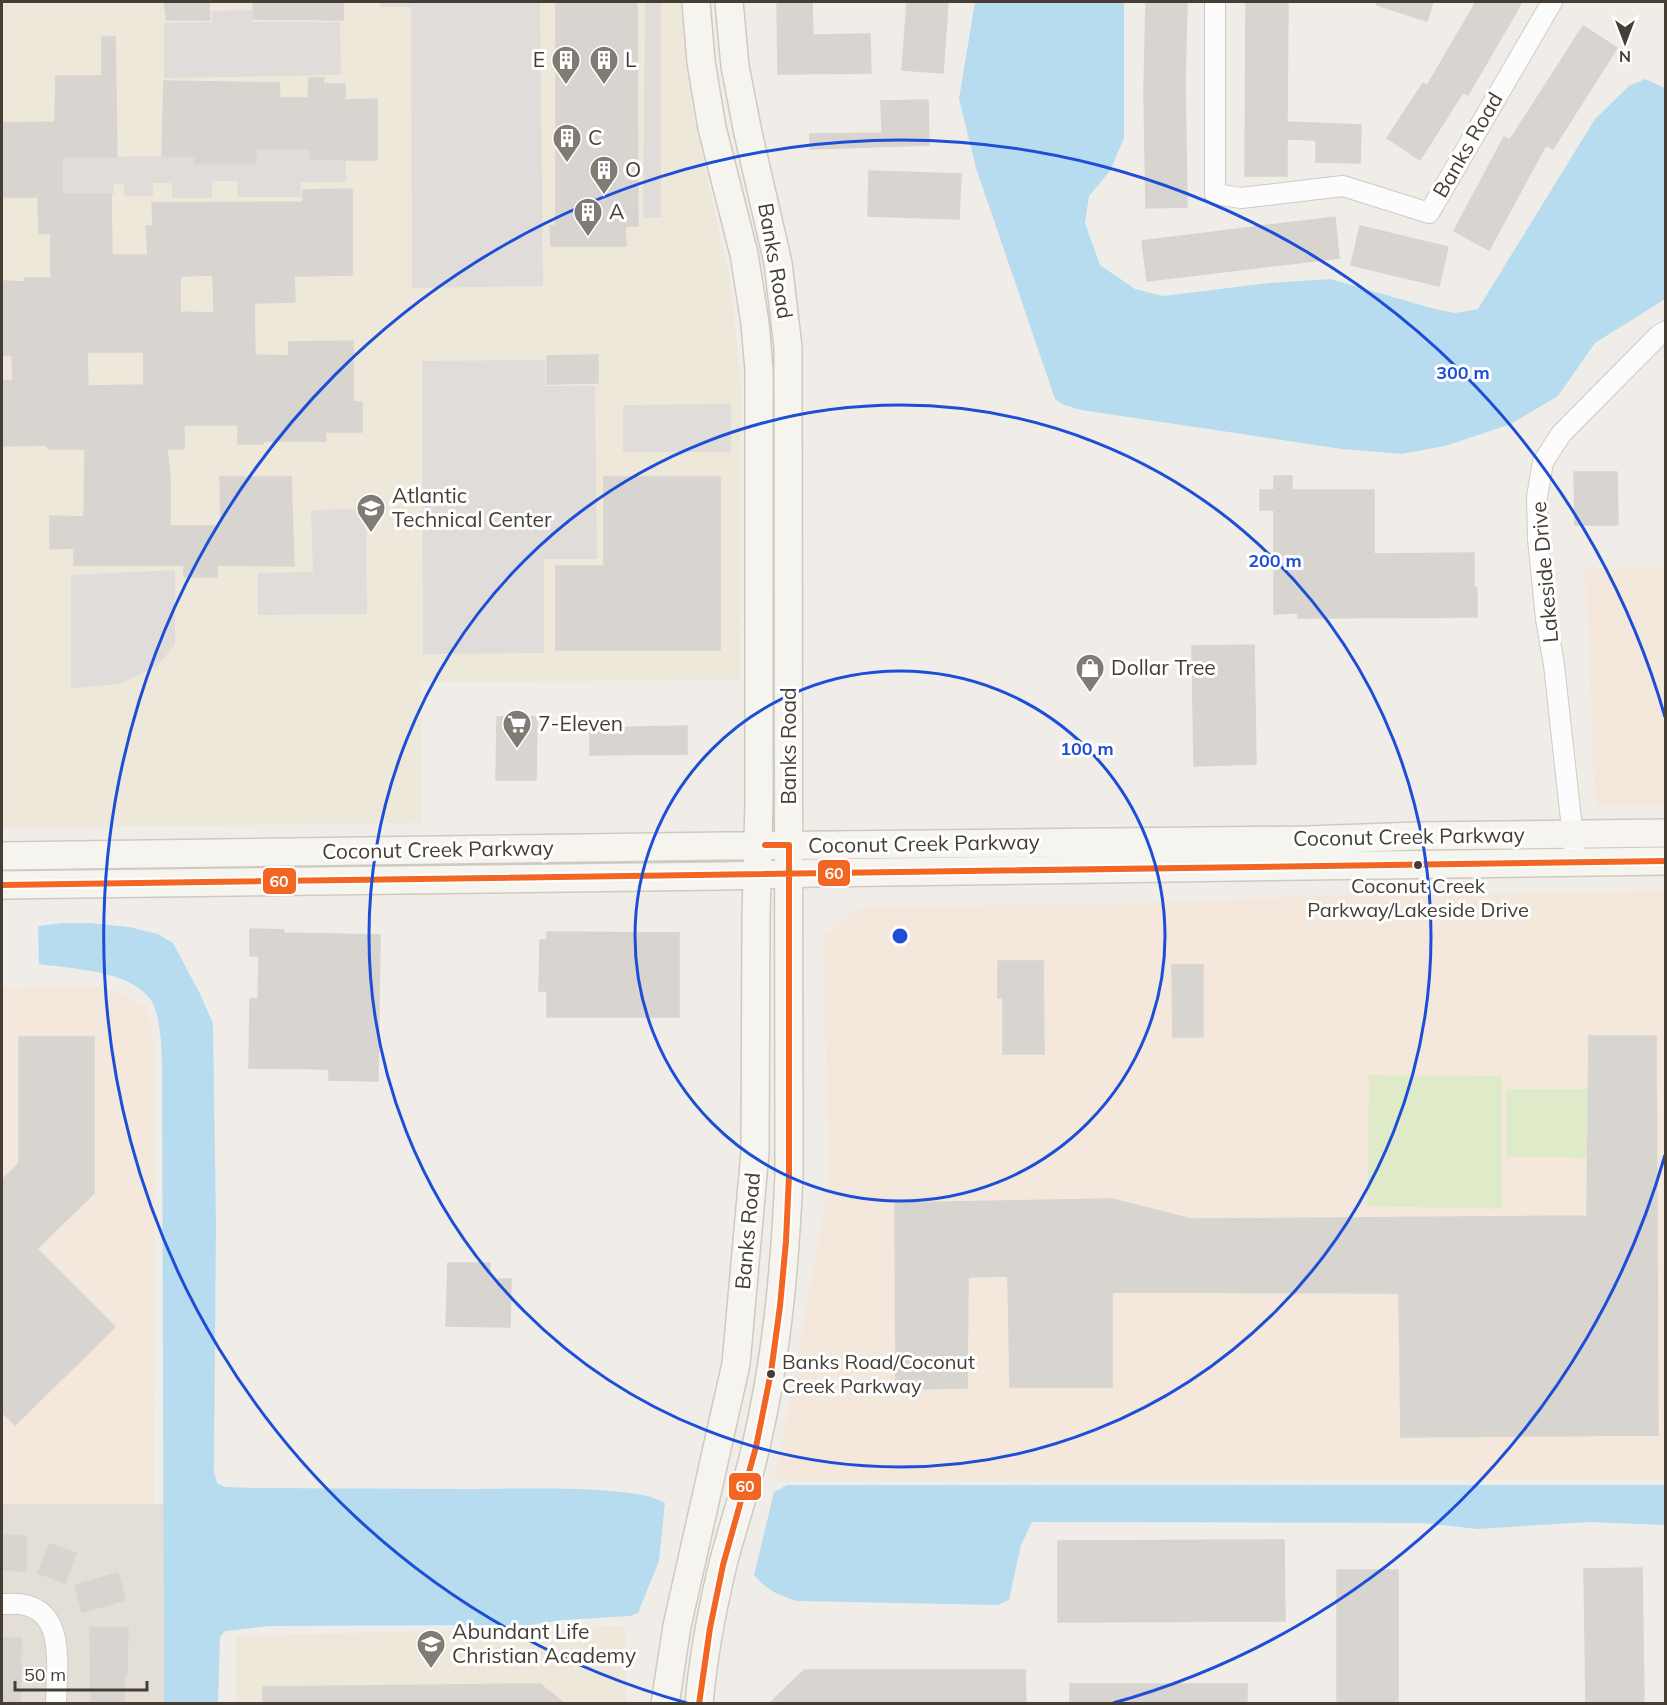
<svg xmlns="http://www.w3.org/2000/svg" width="1667" height="1705" font-family="Mulish,sans-serif">
	<style>
		.residential { fill: #e4dfd6 }
		.commercial { fill: #f3e8db }
		.education { fill: #eee8db }
		.green { fill: #dfebc8 }
		.parking { fill: #dfdcd9 }
		.water { fill: #b8dcef }
		.building { fill: #d8d4d0; stroke: #d8d4cf; stroke-width: 1.5; fill-rule: evenodd }
		.lines { fill: none; stroke-linecap: round; stroke-linejoin: round }
		.street-casing { stroke: #cecbc6; stroke-width: 22 }
		.secondary-casing { stroke: #cfcac0; stroke-width: 30 }
		.street { stroke: #fdfcfc; stroke-width: 20 }
		.secondary { stroke: #f6f4ee; stroke-width: 27 }
		.bus-1-casing { stroke: #fff; stroke-width: 10 }
		.bus-1 { stroke: #f26522; stroke-width: 6 }
		.ring { fill: none; stroke: #1d4ed8; stroke-width: 3 }
		.bus-dot { fill: #463e35; stroke: #fff; stroke-width: 2 }
		.labels { text-anchor: middle; stroke-width: 6; stroke-linejoin: round; paint-order: stroke }
		.bus-label { font-size: 20px; fill: #463e35; stroke: #fff }
		.poi-label { font-size: 21px; fill: #463e35; stroke: #fff; text-anchor: start }
		.street-label { font-size: 21px; fill: #463e35; stroke: #fff }
		.centre { fill: #1d4ed8; stroke: #fff; stroke-width: 3 }
		.ring-label { font-size: 18px; text-anchor: middle; font-weight: bold; fill: #1d4ed8; stroke: #fff; stroke-width: 6; stroke-linejoin: round; paint-order: stroke }
		.line-badge { stroke: #fff; stroke-width: 2 }
		.badge-label { font-size: 16px; text-anchor: middle; font-weight: bold; fill: #fff }
	</style>
	<rect width="100%" height="100%" fill="#f0ede9"/>
	<!-- residential -->
	<path class="residential" d="M2,1504H164V1703L2,1704Z"/>
	<!-- commercial -->
	<path class="commercial" d="M1665,567V805L1595,806L1585,568Z
		M1665,891V1480L775,1481L829,1181L823,936L861,907L1115,904L1318,896Z
		M97,986L125,995L148,1009L155,1044L154,1504H2V988Z"/>
	<!-- education -->
	<path class="education" d="M2,2H681L690,98L732,290L741,387L740,680L421,682L422,823L2,828Z
		M625,1626L626,1703L236,1704V1636Z"/>
	<!-- green -->
	<path class="green" d="M1369,1075L1502,1076V1209L1367,1206Z
		M1506,1089H1588L1587,1158L1506,1157Z"/>
	<!-- parking -->
	<path class="parking" d="M380,2H540L543,286L412,288L411,7H380Z
		M645,2H661V217L643,218Z
		M253,10V22H340L341,75L164,78V23L212,22V11Z
		M257,149H309L311,161H346V182H301V197H238L237,181H212V198H172V183H153V196H124V183L113,184L114,194H62V157L194,156L195,165H256Z
		M545,360V386H595L597,559H544V653L423,654L422,361Z
		M731,404V452H623V405Z
		M366,509L367,614L258,615V573L313,572L311,510Z
		M175,570V645L157,666L120,684L71,688V575Z"/>
	<!-- water -->
	<path class="water" d="M975,2H1124V138L1110,171L1089,196L1085,223L1100,265L1135,289L1163,296L1269,283L1331,279L1431,308L1455,313L1478,309L1595,119L1629,86L1645,79L1665,88V299L1595,343L1558,396L1511,424L1445,446L1402,454L1342,449L1081,410L1064,405L1055,399L976,168L959,99Z
		M63,923H90L129,927L158,934L173,943L199,992L213,1023L216,1223L214,1472L217,1483L225,1487L257,1488C330,1488 403,1489 476,1489C513,1489 639,1484 665,1503L659,1561L638,1613L630,1616L563,1620L530,1625L271,1626L225,1631L220,1637L218,1703H164L162,1059C161,1043 160,1014 151,1000C130,970 72,969 39,964L38,926Z
		M787,1485H1665L1666,1525L1588,1522L1478,1529L1422,1523L1032,1522L1021,1545L1009,1600L998,1605L797,1601C779,1596 767,1590 754,1575L774,1492Z"/>
	<!-- building -->
	<path class="building" d="M164,2H209L210,20H167Z
		M253,2H343V20L254,19Z
		M777,2H812L813,35L870,34L871,73L778,74Z
		M907,2H948L943,73L902,70Z
		M1146,2H1187L1185,81L1187,207L1146,208L1144,94Z
		M1246,2H1288L1287,122L1361,125L1360,163L1316,162V140L1287,139V176H1245Z
		M1377,2H1433L1427,21L1377,5Z
		M1476,2H1522L1468,95L1463,92L1420,160L1387,138L1423,83L1427,86Z
		M556,4H637L638,226H625L626,246H551L550,226H555L556,207Z
		M1583,26L1617,48L1553,149L1546,145L1489,250L1454,231L1504,137L1510,140Z
		M102,37H115L117,157H62V194H111L112,255H148L146,226H153L152,203L303,202V190L352,189V275L294,276L295,302L254,303L255,355L289,356V342L353,341V402H362V432H325L326,441H264L263,444H238V425H184V449H167L170,477V526H221L220,477H291L294,566L217,565V577H184V565H74V548L50,549V516L84,517L85,449H48L47,445L2,446V381L13,380L12,355H2V281L25,282V278H51V233L39,234L38,197H2V123L55,122L56,76H102ZM213,275L214,313L180,312V276ZM87,352H144V385L88,386Z
		M309,78H324L323,84H345V100L377,99V160H311L310,148L256,149V164H195V156H162L164,81L279,83L280,98H308Z
		M928,100L929,145L810,149V134L882,133L881,101Z
		M869,171L961,174L959,219L868,216Z
		M1335,217L1339,258L1147,281L1142,241Z
		M1360,226L1448,247L1439,286L1351,265Z
		M598,355V383L547,384V356Z
		M1574,472H1617L1618,525H1575Z
		M1274,476H1292V490H1374V554L1474,553V588H1477V617L1298,618V613L1274,614V510H1260V490H1274Z
		M604,477H720V650H556V566H604Z
		M1254,645L1256,764L1194,766L1192,646Z
		M497,717H537L536,780H496Z
		M687,726V754L590,755V728Z
		M250,929L284,930L283,933L380,935L378,1081L329,1080V1069L249,1068L250,999H258L259,956H250Z
		M547,932L679,933V1017H547V991H539L540,940H547Z
		M998,961H1043L1044,1054H1003V998H998Z
		M1172,965H1203V1037H1173Z
		M1589,1036H1656L1658,1435L1401,1437L1399,1293L1112,1292V1387H1010L1008,1276L968,1277L967,1388L896,1389L895,1203L1112,1199L1191,1219L1587,1216Z
		M19,1037H94V1193L37,1249L115,1327L15,1425L2,1412V1180L19,1163Z
		M448,1263H490V1279H511L510,1327L446,1326Z
		M2,1535L26,1536V1571L2,1570Z
		M1284,1540L1285,1621L1058,1622V1541Z
		M49,1544L76,1553L65,1583L38,1573Z
		M1642,1568L1644,1704H1586L1584,1569Z
		M1337,1570H1398V1704H1337Z
		M118,1573L125,1600L82,1612L75,1585Z
		M90,1628H128L127,1674H124V1704H91Z
		M2,1638H21L20,1704H2Z
		M804,1670H1025L1026,1704H769Z
		M540,1684L565,1704H263V1687Z
		M1070,1684H1247V1704H1070Z"/>
	<g class="lines">
		<!-- street casing -->
		<g class="street-casing">
			<path id="street" d="M1215,2V194L1241,198L1343,186L1429,213L1552,2
				M1574,847L1554,665L1546,619L1538,539L1537,497L1543,462L1561,434L1659,335L1666,331
				M2,1604C9,1604 18,1603 25,1605C67,1614 56,1672 56,1704"/>
		</g>
		<!-- secondary casing -->
		<g class="secondary-casing">
			<path id="secondary" d="M2,856L726,846L1307,840L1418,836L1666,833
				M2,885L722,876L816,873L1666,861
				M665,1704L677,1626L736,1364L755,1152L756,915L759,801V370L755,323L744,254L712,128L701,62L696,2
				M699,1704C703,1657 712,1610 723,1564C733,1525 747,1486 756,1446C777,1357 785,1266 789,1175L788,347L778,263L748,133L735,66L729,2"/>
		</g>
		<!-- street -->
		<use href="#street" class="street"/>
		<!-- secondary -->
		<use href="#secondary" class="secondary"/>
		<!-- bus-1 casing -->
		<g class="bus-1-casing">
			<path id="bus-1" d="M2,885L1666,861
				M699,1704L710,1628L723,1565L756,1447L771,1372L780,1306L786,1241L789,1175V845H765"/>
		</g>
		<!-- bus-1 -->
		<use href="#bus-1" class="bus-1"/>
	</g>
	<!-- distance rings -->
	<g class="ring">
		<circle cx="900" cy="936" r="265"/>
		<circle cx="900" cy="936" r="531"/>
		<path d="M1665 1155A796 796 0 0 1 1113 1703M687 1703A796 796 0 1 1 1665 717"/>
	</g>
	<!-- icons -->
	<defs>
		<g id="building-pin" transform="scale(1.5)"><path d="M0 17L-7.5 6A9.5 9.5 0 1 1 7.5 6Z" fill="#827b74" stroke="#fff"/><path d="M-4-6H4V6H1V3H-1V6H-4ZM-2.5-4.3h1.7v1.8h-1.7ZM.8-4.3h1.7v1.8H.8ZM-2.5-1h1.7V.8h-1.7ZM.8-1h1.7V.8H.8Z" fill="#fff"/></g>
		<g id="school-pin" transform="scale(1.5)"><path d="M0 17L-7.5 6A9.5 9.5 0 1 1 7.5 6Z" fill="#827b74" stroke="#fff"/><path d="M0-5L7-2L0 1L-7-2ZM-4 1L0 2.5L4 1V4Q0 6-4 4Z" fill="#fff"/></g>
		<g id="shop-pin" transform="scale(1.5)"><path d="M0 17L-7.5 6A9.5 9.5 0 1 1 7.5 6Z" fill="#827b74" stroke="#fff"/><path d="M-5-2.5h2.3a2.7 3.5 0 0 1 5.4 0H5L5.5 6h-11ZM-1.5-2.5h3a1.5 2.3 0 0 0-3 0Z" fill="#fff"/></g>
		<g id="supermarket-pin" transform="scale(1.5)"><path d="M0 17L-7.5 6A9.5 9.5 0 1 1 7.5 6Z" fill="#827b74" stroke="#fff"/><path d="M-6-5.5h2.5l.6 2H6L4.5 2H-2.5L-4.4-4H-6ZM-1.5 3.2a1.3 1.3 0 1 0 .1 0ZM3 3.2a1.3 1.3 0 1 0 .1 0Z" fill="#fff"/></g>
	</defs>
	<g fill-rule="evenodd">
		<use href="#building-pin" x="566" y="60"/>
		<use href="#building-pin" x="604" y="60"/>
		<use href="#building-pin" x="567" y="138"/>
		<use href="#building-pin" x="604" y="170"/>
		<use href="#building-pin" x="588" y="212"/>
		<use href="#school-pin" x="371" y="508"/>
		<use href="#shop-pin" x="1090" y="668"/>
		<use href="#supermarket-pin" x="517" y="724"/>
		<use href="#school-pin" x="431" y="1644"/>
	</g>
	<!-- markers -->
	<g class="bus-dot">
		<circle cx="1418" cy="865" r="5"/>
		<circle cx="771" cy="1374" r="5"/>
	</g>
	<g class="labels">
		<!-- bus labels -->
		<g class="bus-label">
			<text x="1418" y="893">Coconut Creek<tspan x="1418" dy="24">Parkway/Lakeside Drive</tspan></text>
			<text x="782" y="1369" text-anchor="start">Banks Road/Coconut<tspan x="782" dy="24">Creek Parkway</tspan></text>
		</g>
		<!-- poi labels -->
		<g class="poi-label">
			<text x="545" y="67" text-anchor="end">E</text>
			<text x="625" y="67">L</text>
			<text x="588" y="145">C</text>
			<text x="625" y="177">O</text>
			<text x="609" y="219">A</text>
			<text x="392" y="503">Atlantic<tspan x="392" dy="24">Technical Center</tspan></text>
			<text x="1111" y="675">Dollar Tree</text>
			<text x="538" y="731">7-Eleven</text>
			<text x="452" y="1639">Abundant Life<tspan x="452" dy="24">Christian Academy</tspan></text>
		</g>
		<!-- street labels -->
		<g class="street-label">
			<text transform="translate(1468 145) rotate(-60)" y="7">Banks Road</text>
			<text transform="translate(775 261) rotate(80)" y="7">Banks Road</text>
			<text transform="translate(1545 572) rotate(-95)" y="7">Lakeside Drive</text>
			<text transform="translate(789 746) rotate(-90)" y="7">Banks Road</text>
			<text transform="translate(1409 837) rotate(-1)" y="7">Coconut Creek Parkway</text>
			<text transform="translate(924 844) rotate(-1)" y="7">Coconut Creek Parkway</text>
			<text transform="translate(438 850) rotate(-1)" y="7">Coconut Creek Parkway</text>
			<text transform="translate(748 1231) rotate(-85)" y="7">Banks Road</text>
		</g>
	</g>
	<circle cx="900" cy="936" r="9" class="centre"/>
	<g class="ring-label">
		<text x="1463" y="379">300 m</text>
		<text x="1275" y="567">200 m</text>
		<text x="1087" y="755">100 m</text>
	</g>
	<g class="line-badge">
		<rect x="817" y="859" width="34" height="28" rx="6" fill="#f26522"/>
		<rect x="262" y="867" width="35" height="28" rx="6" fill="#f26522"/>
		<rect x="728" y="1472" width="34" height="29" rx="6" fill="#f26522"/>
	</g>
	<g class="badge-label">
		<text x="834" y="879">60</text>
		<text x="279" y="887">60</text>
		<text x="745" y="1492">60</text>
	</g>
	<!-- border -->
	<rect width="1667" height="1705" fill="none" stroke="#463e35" stroke-width="6"/>
	<!-- north arrow -->
	<g transform="translate(1625 42) rotate(180)" stroke="#ffffff" stroke-width="4.5" paint-order="stroke">
	<path d="M0-4.5L10 22L0 15L-10 22Z" fill="#463e35"/>
	<text y="-9" font-size="16" font-weight="bold" text-anchor="middle" fill="#463e35">N</text>
	</g>
	<!-- scale -->
	<path d="M15 1681v9h132v-9" fill="none" stroke="#463e35" stroke-width="3"/>
	<text x="24" y="1681" font-size="18" fill="#463e35" stroke="#ffffff" stroke-width="4.5" paint-order="stroke">50 m</text>
</svg>
